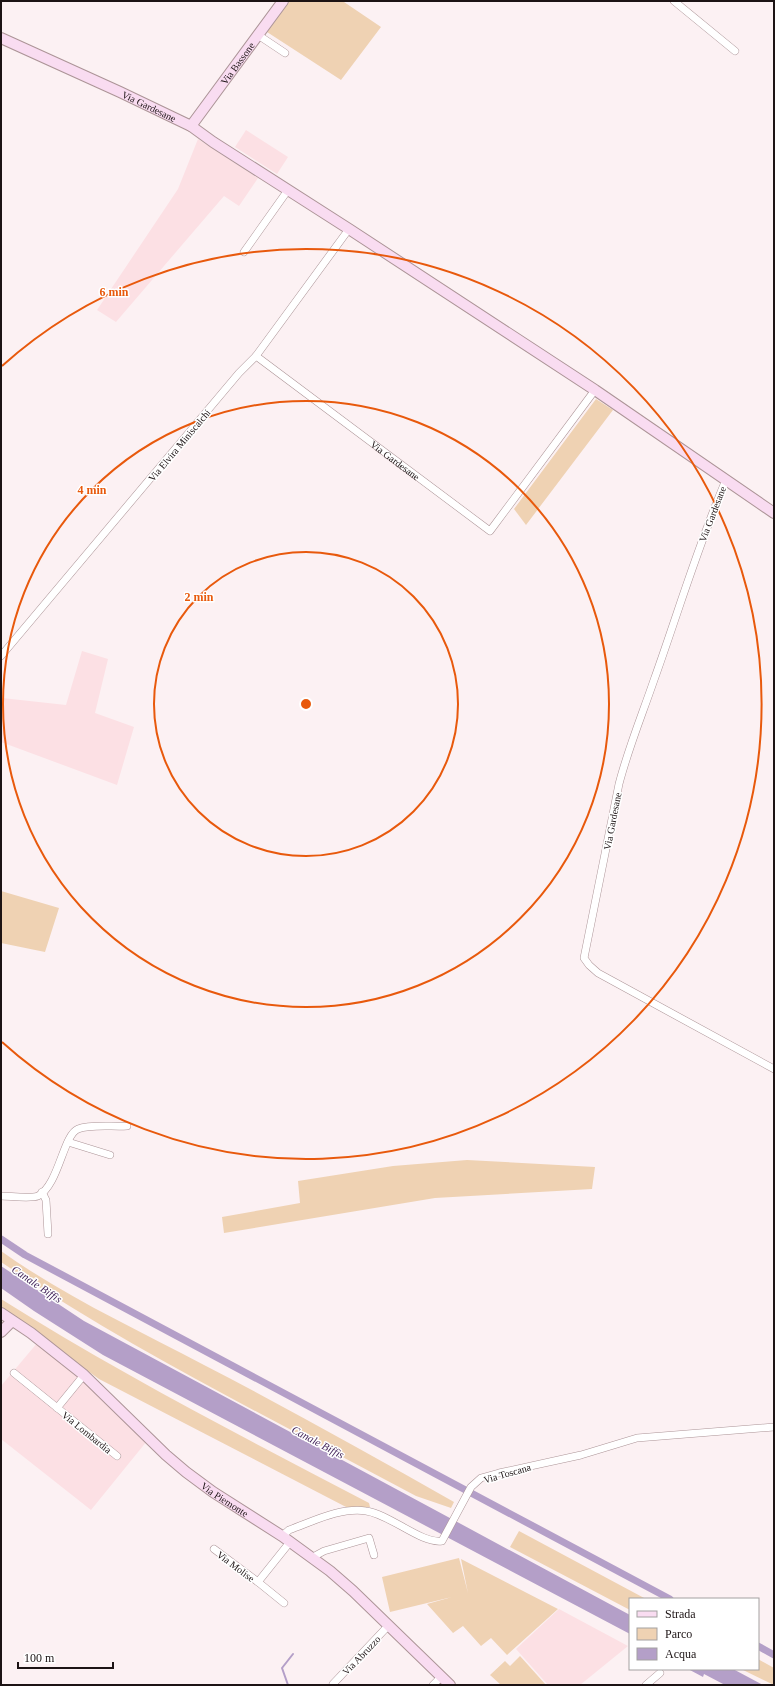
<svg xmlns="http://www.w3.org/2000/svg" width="775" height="1686" font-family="Georgia,serif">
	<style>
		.built { fill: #fce0e4 }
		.green { fill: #efd2b3 }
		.water { fill: #b49fc8 }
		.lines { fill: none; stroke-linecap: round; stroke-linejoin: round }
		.stream { stroke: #b49fc8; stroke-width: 2 }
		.canal { stroke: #b49fc8; stroke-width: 7 }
		.street-casing { stroke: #ac9497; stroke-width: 8 }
		.secondary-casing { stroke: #ac9497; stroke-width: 12 }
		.street { stroke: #fff; stroke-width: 7 }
		.secondary { stroke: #f9dcf1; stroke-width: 10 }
		.ring { fill: none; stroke: #e8590c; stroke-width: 2 }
		.labels { text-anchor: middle; stroke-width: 3; stroke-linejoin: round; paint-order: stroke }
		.street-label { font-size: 10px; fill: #1c1314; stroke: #fff }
		.water-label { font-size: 11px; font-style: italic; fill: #45275c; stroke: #fff }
		.centre { fill: #e8590c; stroke: #fff; stroke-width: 2 }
		.ring-label { font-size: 12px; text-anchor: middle; font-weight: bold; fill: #e8590c; stroke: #fff; stroke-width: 3; stroke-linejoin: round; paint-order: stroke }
	</style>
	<rect width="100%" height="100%" fill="#fcf1f3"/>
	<!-- built -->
	<path class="built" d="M246,130L288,157L277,174L235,147Z
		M198,139L258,178L239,206L224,196L116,322L97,310L178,189Z
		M82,651L108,659L95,713L134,727L117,785L1,742L2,698L66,705Z
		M38,1342L68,1365L147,1441L91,1510L1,1439V1386Z
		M559,1609L628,1646L580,1685H548L516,1649Z"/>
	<!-- green -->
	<path class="green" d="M290,1H345L344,2L381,27L341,80L267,32Z
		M596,399L613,410L526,525L514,509Z
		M1,891L59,908L45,952L1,943Z
		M467,1160L595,1167L592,1189L435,1198L224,1233L222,1217L300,1203L298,1181L393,1166Z
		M1,1251C64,1296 136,1329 204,1365C289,1409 371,1455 454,1502L451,1508L416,1496C276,1421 133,1351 1,1262Z
		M1,1299C120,1374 245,1438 369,1503L370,1507L348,1508L99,1379L30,1329L1,1311Z
		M519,1531L646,1599H630V1610L510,1547Z
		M459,1558L468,1593L461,1559L558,1609L507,1655L491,1638L481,1646L463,1626L453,1633L427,1604L452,1597L390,1612L382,1577Z
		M520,1656L546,1685H501L490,1675L505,1661L510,1666Z
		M758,1659L774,1668V1685L741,1669H758Z"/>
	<!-- water -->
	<path class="water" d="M1,1266L84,1321L630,1615V1634L103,1355L34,1311L1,1288Z
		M688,1669H733L763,1685H725L704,1674L703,1677Z"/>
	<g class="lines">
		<!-- stream -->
		<path class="stream" d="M288,1685L282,1668L293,1654"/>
		<!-- canal -->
		<path class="canal" d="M1,1239L25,1255L670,1599
			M758,1646L774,1655"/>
		<!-- street casing -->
		<g class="street-casing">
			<g id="street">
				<path d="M674,1L735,51"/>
				<path d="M258,35L285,53"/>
				<path d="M244,252L288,190"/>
				<path id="s1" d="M256,356L490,531L595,390"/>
				<path d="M726,480C698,545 678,613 654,680C642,715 628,749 619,784L584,958L589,965L598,973L774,1069"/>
				<path d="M1,656L239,373L256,356L349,229"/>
				<path d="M68,1142L110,1155"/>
				<path d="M42,1192L46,1200L48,1234"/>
				<path d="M1,1196C10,1196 30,1199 38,1196C59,1185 63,1135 78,1129C90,1124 114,1127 127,1126"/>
				<path d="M14,1373L117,1456"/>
				<path d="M57,1408L84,1375"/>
				<path d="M282,1536L289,1530C312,1522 340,1507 366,1511C390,1514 421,1544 442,1541L471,1487L481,1478L499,1473L581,1455L637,1438L774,1427"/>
				<path d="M214,1549L258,1582L284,1603"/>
				<path d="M313,1557L324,1551L369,1538L374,1555"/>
				<path d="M258,1582L290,1542"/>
				<path d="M333,1684L388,1626"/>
				<path d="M433,1685L441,1677"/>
				<path d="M646,1685L660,1673"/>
			</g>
		</g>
		<!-- secondary casing -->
		<g class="secondary-casing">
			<g id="secondary">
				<path id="s2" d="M1,38L120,92L191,126L213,142L349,229L595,390L774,513"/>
				<path id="s3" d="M191,126L283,1"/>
				<path id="s4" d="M1,1313L31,1333L84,1375L166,1455L186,1472L213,1492L282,1536L330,1571L353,1591L450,1685"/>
				<path d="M1,1332L12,1321"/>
			</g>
		</g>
		<!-- street -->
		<use href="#street" class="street"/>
		<!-- secondary -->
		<use href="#secondary" class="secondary"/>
	</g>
	<!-- distance rings -->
	<g class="ring">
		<circle cx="306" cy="704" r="152"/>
		<circle cx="306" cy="704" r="303"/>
		<path d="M2 366A455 455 0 1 1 2 1042"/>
	</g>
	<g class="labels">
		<!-- street labels -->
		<g class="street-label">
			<text dy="4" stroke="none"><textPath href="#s3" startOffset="78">Via Bassone</textPath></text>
			<text dy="4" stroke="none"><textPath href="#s2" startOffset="163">Via Gardesane</textPath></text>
			<text transform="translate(179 445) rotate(-50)" y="4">Via Elvira Miniscalchi</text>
			<text dy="4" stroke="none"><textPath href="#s1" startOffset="174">Via Gardesane</textPath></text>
			<text transform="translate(712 514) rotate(-69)" y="4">Via Gardesane</text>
			<text transform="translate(612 821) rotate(-79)" y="4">Via Gardesane</text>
			<text transform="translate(87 1432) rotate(39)" y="4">Via Lombardia</text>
			<text transform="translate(507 1473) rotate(-16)" y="4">Via Toscana</text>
			<text dy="4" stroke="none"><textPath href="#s4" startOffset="292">Via Piemonte</textPath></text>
			<text transform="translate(236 1566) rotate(37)" y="4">Via Molise</text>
			<text transform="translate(361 1655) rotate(-46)" y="4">Via Abruzzo</text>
		</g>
		<!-- water labels -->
		<g class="water-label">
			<text transform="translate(37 1284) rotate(34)" y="4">Canale Biffis</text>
			<text transform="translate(318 1442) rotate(28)" y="4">Canale Biffis</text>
		</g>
	</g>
	<circle cx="306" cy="704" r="6" class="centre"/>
	<g class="ring-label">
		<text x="114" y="296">6 min</text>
		<text x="92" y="494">4 min</text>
		<text x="199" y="601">2 min</text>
	</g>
	<!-- border -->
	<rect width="775" height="1686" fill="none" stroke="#1c1314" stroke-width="4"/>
	<!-- legend -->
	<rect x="629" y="1598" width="130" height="72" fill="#ffffff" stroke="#a4a1a1"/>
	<rect x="637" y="1611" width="20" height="6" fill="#f9dcf1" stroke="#a4a1a1"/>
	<text x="665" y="1618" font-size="12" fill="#1c1314">Strada</text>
	<rect x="637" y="1628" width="20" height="12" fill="#efd2b3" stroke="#a4a1a1"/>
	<text x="665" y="1638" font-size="12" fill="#1c1314">Parco</text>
	<rect x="637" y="1648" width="20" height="12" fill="#b49fc8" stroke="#a4a1a1"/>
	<text x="665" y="1658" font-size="12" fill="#1c1314">Acqua</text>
	<!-- scale -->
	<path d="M18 1662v6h95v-6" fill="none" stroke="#1c1314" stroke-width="2"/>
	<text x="24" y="1662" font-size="12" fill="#1c1314" stroke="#ffffff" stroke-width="3" paint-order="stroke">100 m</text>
</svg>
